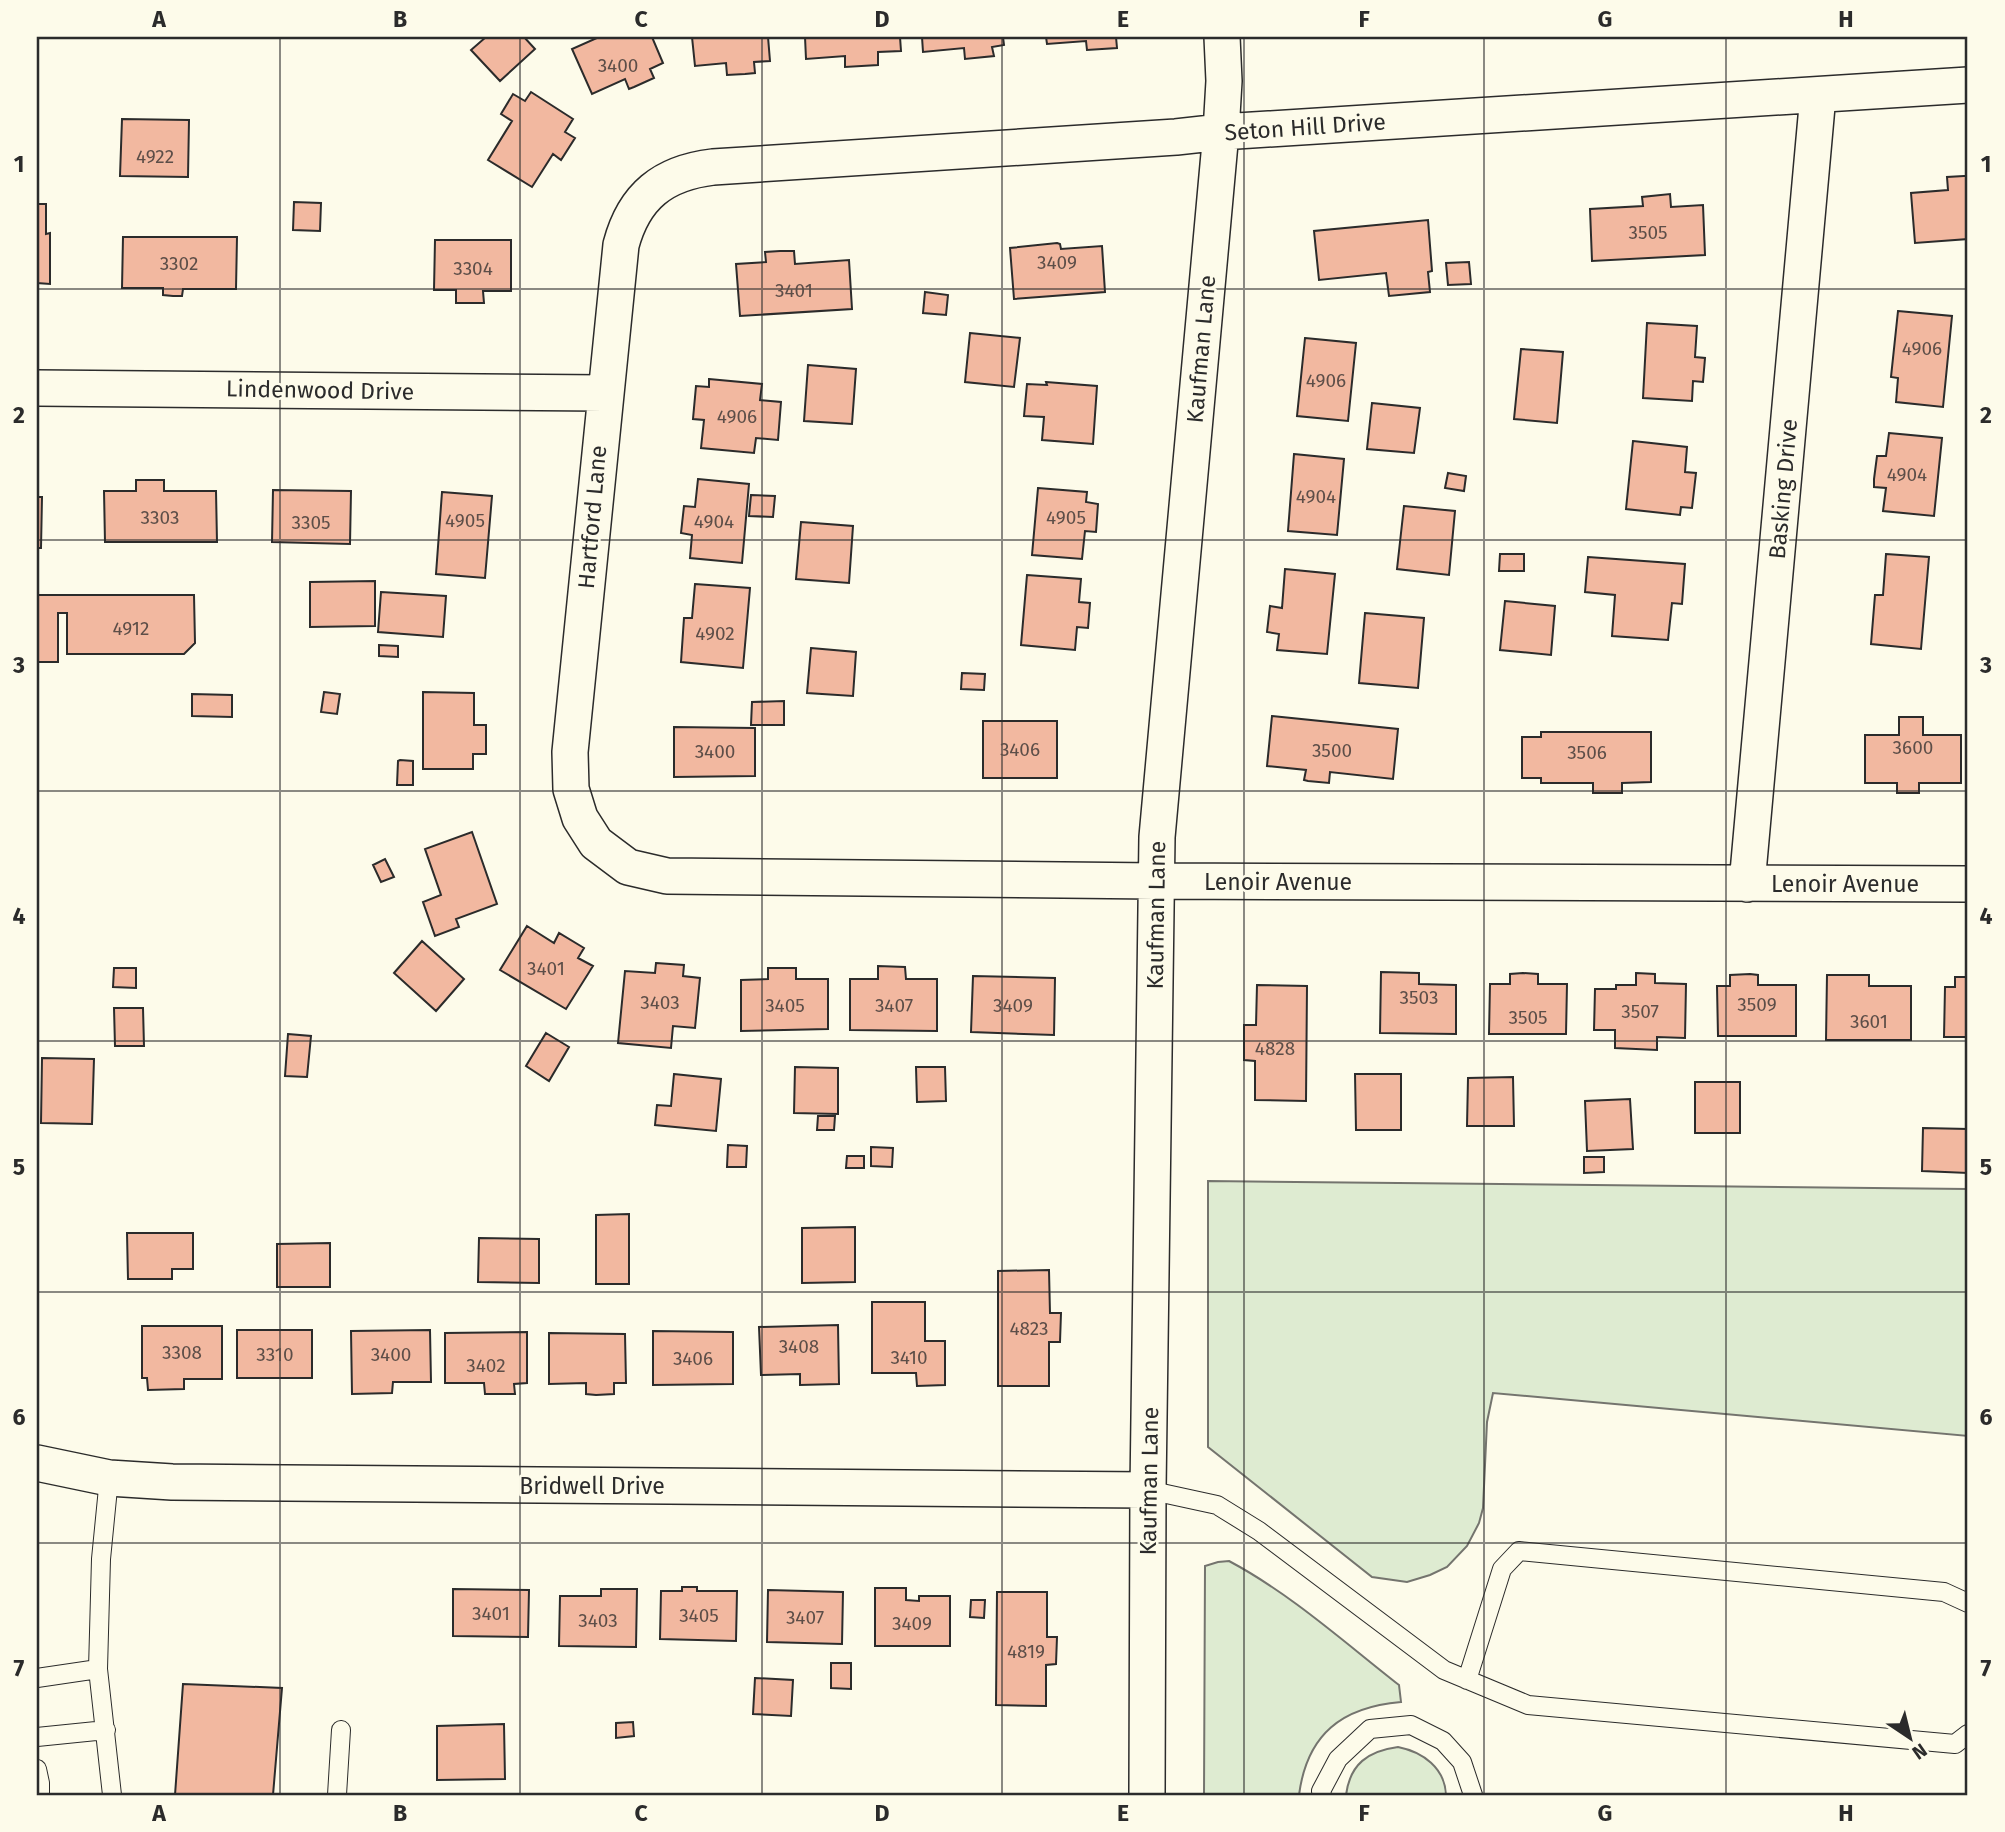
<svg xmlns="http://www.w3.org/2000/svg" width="2005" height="1832" font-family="'Fira Sans',sans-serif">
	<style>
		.green { fill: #deebd1; stroke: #74746e; stroke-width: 2 }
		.building { fill: #f2b8a0; stroke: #2b2b2b; stroke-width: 2 }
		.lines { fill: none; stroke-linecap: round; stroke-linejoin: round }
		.service-casing { stroke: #2b2b2b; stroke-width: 20 }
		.minor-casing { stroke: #2b2b2b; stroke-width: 38 }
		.service { stroke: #fdfbea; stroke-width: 18 }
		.minor { stroke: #fdfbea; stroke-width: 35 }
		.grid { fill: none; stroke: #2b2b2b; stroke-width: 2; stroke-opacity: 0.55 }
		.labels { text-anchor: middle; stroke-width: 5; stroke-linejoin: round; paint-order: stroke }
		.number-label { font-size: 19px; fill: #5d4e48 }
		.street-label { font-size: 23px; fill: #2b2b2b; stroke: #fdfbea }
		.neatline { fill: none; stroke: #2b2b2b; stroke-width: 2.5 }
		.grid-label { font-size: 23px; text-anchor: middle; font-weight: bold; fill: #2b2b2b }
	</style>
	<rect width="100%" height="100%" fill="#fdfbea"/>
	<!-- green -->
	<path class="green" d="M1208,1181L1968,1189V1436L1493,1393L1487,1422L1483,1508L1479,1523L1467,1546L1447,1567L1430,1575L1407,1582L1372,1577L1208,1447Z
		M1229,1561C1291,1594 1344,1642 1399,1685L1401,1702C1342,1707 1307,1734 1299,1795H1204L1205,1566L1218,1562Z
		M1398,1747C1423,1752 1445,1768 1446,1795H1346C1350,1764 1368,1751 1398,1747Z"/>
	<!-- building -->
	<path class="building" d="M486,37H524L535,49L500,81L471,50Z
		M599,37H652L663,63L650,69L654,78L634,87L629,89L625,79L592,94L572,49Z
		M692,37H768L770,61L754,62L755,73L745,74L727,75L726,63L695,66Z
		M805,37H900L901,51L878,52V65L845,67V56L806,59Z
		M922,37H1003L1004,45L992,47L994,56L965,59L964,48L923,52Z
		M1046,37H1116L1117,48L1087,50L1086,41L1047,44Z
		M531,92L573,119L565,132L575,138L561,160L553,154L532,187L488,160L512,121L501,114L513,94L525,101Z
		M122,119L189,120L188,177L120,176Z
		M1964,176H1968V239L1915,243L1911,193L1948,190L1947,177Z
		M1670,194L1671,207L1703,205L1705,255L1592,261L1590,209L1643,206L1642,197Z
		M294,202L321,203L320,231L293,230Z
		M37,204H46V234L50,233V284L37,283Z
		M1428,220L1432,271L1428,272L1430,292L1389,296L1386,273L1319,280L1314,231Z
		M123,237H237L236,289H183L182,296H173L163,295V288H122Z
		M435,240H511V291H483L484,303H456V290H434Z
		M1057,243L1060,244L1061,249L1102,246L1105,292L1014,299L1010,248Z
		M780,251H794L795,264L849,260L852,309L740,316L736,264L766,262L765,252Z
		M1469,262L1471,284L1448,285L1446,263Z
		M925,292L948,295L946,315L923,313Z
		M1898,311L1952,316L1943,407L1896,402L1898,378L1891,377Z
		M1647,323L1697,326L1695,357L1705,358L1703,382L1693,381L1692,401L1643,398Z
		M970,333L1020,338L1014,387L965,382Z
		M1305,338L1356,343L1348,421L1297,416Z
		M1521,349L1563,352L1557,423L1514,419Z
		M808,365L856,369L852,424L804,421Z
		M709,379L762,384L760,400L781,402L778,440L756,438L754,453L701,448L704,420L693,419L696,386L709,387Z
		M1046,382L1097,386L1093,444L1042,440L1044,417L1024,416L1027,384L1047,385Z
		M1372,403L1420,408L1414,453L1367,449Z
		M1889,433L1942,438L1934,516L1883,511L1886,488L1874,487V479L1877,456H1886Z
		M1633,441L1687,447L1685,472L1696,473L1692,508L1681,507L1680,515L1626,509Z
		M1294,454L1344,459L1337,535L1288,531Z
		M1448,473L1466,476L1464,491L1445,488Z
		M698,479L749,484L742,563L690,558L692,535L681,533L684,506L695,507Z
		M136,480H164V491H216L217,542H105L104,491H136Z
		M1038,488L1087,492L1086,502L1098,504L1096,532L1085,531L1082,559L1032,555Z
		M273,490L351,491L350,544L272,542Z
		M442,492L492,496L485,578L436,574Z
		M751,495L775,496L773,517L749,516Z
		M37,497H42L41,548H37Z
		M1404,506L1455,511L1449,575L1397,569Z
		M801,522L853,526L849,583L796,579Z
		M1500,554H1524V571H1499Z
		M1886,554L1929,557L1921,649L1871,644L1875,595H1883Z
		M1588,557L1685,564L1682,604L1672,603L1668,640L1612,636L1615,595L1585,592Z
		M1285,569L1335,574L1327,654L1277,650L1279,634L1267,632L1270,606L1282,608Z
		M1027,575L1081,579L1079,602L1090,603L1088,628L1077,627L1075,650L1021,645Z
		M375,581V626L310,627V582Z
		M695,584L750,588L743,668L681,662L684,618H692Z
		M381,592L446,596L443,637L378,632Z
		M37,595H194L195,643L184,654H67V613H58V662H37Z
		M1505,601L1555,606L1551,655L1500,650Z
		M1365,613L1424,618L1418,688L1359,683Z
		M379,645L398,646V657L379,656Z
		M811,648L856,652L853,696L807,693Z
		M962,673L985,674L984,690L961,689Z
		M324,692L340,694L337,714L321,712Z
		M423,692L474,693V725H486V754H473V769H423Z
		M192,694L232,695V717L192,716Z
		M784,701V725H751L752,702Z
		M1272,716L1398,729L1393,779L1330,772L1329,783L1308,781L1304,780L1306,770L1267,766Z
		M1899,717H1923V735H1961V783H1919V793H1897V783H1865V735H1899Z
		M983,721H1057V778H983Z
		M674,727L755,728V776L674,777Z
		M1541,732H1651V782L1622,783V793H1593V783H1541V778H1522V737H1541Z
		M400,760L413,761V785H397L398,761Z
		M472,832L497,904L456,919L459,927L435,936L423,902L441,895L425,849Z
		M385,859L394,877L381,882L373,865Z
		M527,926L554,943L559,933L584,948L578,958L593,966L566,1009L500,970Z
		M422,941L464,979L436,1011L394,973Z
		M656,963L684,965L683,976L700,978L695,1028L673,1026L671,1048L618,1043L625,971L655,973Z
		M878,966L905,967L906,979H937V1031L850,1030V979H878Z
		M114,968H136V988L113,987Z
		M768,968H796V979H828V1029L741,1031V980L768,979Z
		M1381,972L1419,973V984L1456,985V1034L1380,1033Z
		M1523,973L1538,974V984H1567L1566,1034H1489L1490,984H1510V974Z
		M1636,973L1655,974V983L1686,984L1685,1038L1657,1037V1050L1615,1048V1030H1594L1595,989H1616V985H1636Z
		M1750,974L1758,975V985H1796V1036H1718L1717,986H1730V975Z
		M1827,975H1869V986H1911V1040H1826Z
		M973,976L1055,978L1054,1035L971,1032Z
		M1955,977H1968V1037H1944L1945,987H1955Z
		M1257,985L1307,986L1306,1101L1255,1100V1061L1244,1060V1025H1256Z
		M114,1008H143L144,1046H115Z
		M546,1033L569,1047L549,1081L526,1066Z
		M288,1034L311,1036L307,1077L285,1076Z
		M42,1058L94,1059L92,1124L41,1123Z
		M795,1067L838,1068V1114L794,1113Z
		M916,1067H945L946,1101L917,1102Z
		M674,1074L721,1079L716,1131L655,1125L657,1105L671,1106Z
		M1355,1074H1401V1130H1356Z
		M1513,1077L1514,1126H1467L1468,1078Z
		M1695,1082H1740V1133H1695Z
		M1630,1099L1633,1149L1587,1151L1585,1101Z
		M818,1116H835L834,1130H817Z
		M1923,1128L1968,1129V1173L1922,1171Z
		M728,1145L747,1146L746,1167H727Z
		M871,1147L893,1148L892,1167L871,1166Z
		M847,1156H864V1168H846Z
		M1584,1157H1604V1172L1584,1173Z
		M629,1214V1284H596V1215Z
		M855,1227V1282L802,1283V1228Z
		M127,1233H193V1269H172V1279H128Z
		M479,1238L539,1239V1283L478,1282Z
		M330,1243V1287H277V1244Z
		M1049,1270L1050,1313H1061L1060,1342H1049V1386H998V1271Z
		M872,1302H925V1341H945V1385L917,1386L916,1373H872Z
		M838,1325L839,1384L800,1385V1374L761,1375L759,1327Z
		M142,1326H222V1379H184V1389L148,1390L147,1378H142Z
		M237,1330H312V1378H237Z
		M430,1330L431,1382H393L392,1393L352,1394L351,1331Z
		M653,1331L733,1332V1384L653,1385Z
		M527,1332V1383L514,1384L515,1394H485L484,1383H445V1333Z
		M549,1333L625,1334L626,1383H614V1394L596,1395L586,1394V1383L549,1384Z
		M682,1587H697V1591H737L736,1641L660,1639L661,1591H682Z
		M875,1588H906V1600L919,1601V1596H950V1646H875Z
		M453,1589L529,1590L528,1637L453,1636Z
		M601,1589H637L636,1647L559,1646L560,1596H601Z
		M768,1590L843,1592L842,1644L767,1642Z
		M997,1592H1047V1637H1057L1056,1664L1046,1665V1706L996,1705Z
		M971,1600H985L984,1618L970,1617Z
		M831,1663H851V1689L831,1688Z
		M755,1678L793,1680L791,1716L753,1714Z
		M183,1684L282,1688L273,1795H175Z
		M633,1722L634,1736L616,1738V1723Z
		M504,1724L505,1779L437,1780V1726Z"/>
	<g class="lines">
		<!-- service casing -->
		<g class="service-casing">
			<path id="service" d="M109,1478L101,1559L98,1669L112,1795
				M1148,1490L1217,1505L1259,1531L1444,1670L1528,1705L1955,1744L1968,1734
				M37,1678L98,1669
				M1467,1680L1502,1569L1519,1551L1944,1592L1968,1603
				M37,1737L106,1730
				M37,1769L40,1783V1795
				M337,1795L341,1730
				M1322,1795L1321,1791L1338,1759L1370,1729L1411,1725L1443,1741L1462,1762L1473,1795"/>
		</g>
		<!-- minor casing -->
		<g class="minor-casing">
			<path id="minor" d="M1968,85L1221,132L1176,137L713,167C663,173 634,196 621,245L570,752L571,789L580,818L596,843L628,867L667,876L1156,881L1968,884
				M37,388L604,393
				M1747,884L1818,95
				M37,1463L109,1478L172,1482L1148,1490
				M1147,1795L1148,1490L1157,837L1221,132L1224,81L1222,37"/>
		</g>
		<!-- service -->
		<use href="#service" class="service"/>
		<!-- minor -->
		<use href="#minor" class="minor"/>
	</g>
	<!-- grid -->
	<path class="grid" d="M280,37V1795M520,37V1795M762,37V1795M1002,37V1795M1244,37V1795M1484,37V1795M1726,37V1795M37,289H1968M37,540H1968M37,791H1968M37,1041H1968M37,1292H1968M37,1543H1968"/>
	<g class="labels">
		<!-- number labels -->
		<g class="number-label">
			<text x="618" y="72">3400</text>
			<text x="155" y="163">4922</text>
			<text x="1648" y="239">3505</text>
			<text x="1057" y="269">3409</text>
			<text x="179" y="270">3302</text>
			<text x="473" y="275">3304</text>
			<text x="794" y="297">3401</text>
			<text x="1922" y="355">4906</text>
			<text x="1326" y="387">4906</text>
			<text x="737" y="423">4906</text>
			<text x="1907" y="481">4904</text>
			<text x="1316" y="503">4904</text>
			<text x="160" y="524">3303</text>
			<text x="1066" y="524">4905</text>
			<text x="465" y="527">4905</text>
			<text x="714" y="528">4904</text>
			<text x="311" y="529">3305</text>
			<text x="131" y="635">4912</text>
			<text x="715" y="640">4902</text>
			<text x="1913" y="754">3600</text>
			<text x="1020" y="756">3406</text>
			<text x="1332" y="757">3500</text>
			<text x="715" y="758">3400</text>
			<text x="1587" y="759">3506</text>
			<text x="546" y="975">3401</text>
			<text x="1419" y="1004">3503</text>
			<text x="660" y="1009">3403</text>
			<text x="1757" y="1011">3509</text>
			<text x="785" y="1012">3405</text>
			<text x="894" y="1012">3407</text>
			<text x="1013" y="1012">3409</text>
			<text x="1640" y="1018">3507</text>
			<text x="1528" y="1024">3505</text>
			<text x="1869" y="1028">3601</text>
			<text x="1275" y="1055">4828</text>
			<text x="1029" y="1335">4823</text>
			<text x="799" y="1353">3408</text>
			<text x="182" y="1359">3308</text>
			<text x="275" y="1361">3310</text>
			<text x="391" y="1361">3400</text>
			<text x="909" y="1364">3410</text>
			<text x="693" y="1365">3406</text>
			<text x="486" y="1372">3402</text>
			<text x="491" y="1620">3401</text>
			<text x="699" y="1622">3405</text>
			<text x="805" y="1624">3407</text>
			<text x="598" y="1627">3403</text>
			<text x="912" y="1630">3409</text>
			<text x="1026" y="1658">4819</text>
		</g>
		<!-- street labels -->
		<g class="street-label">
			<text transform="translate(1305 127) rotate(-4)" y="8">Seton Hill Drive</text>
			<text transform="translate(1201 349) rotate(-85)" y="8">Kaufman Lane</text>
			<text transform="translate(320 390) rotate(1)" y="8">Lindenwood Drive</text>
			<text transform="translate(1783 489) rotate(-85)" y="8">Basking Drive</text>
			<text transform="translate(592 517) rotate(-85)" y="8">Hartford Lane</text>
			<text x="1278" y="890">Lenoir Avenue</text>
			<text x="1845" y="892">Lenoir Avenue</text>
			<text transform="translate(1156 915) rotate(-89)" y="8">Kaufman Lane</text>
			<text transform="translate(1149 1481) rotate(-89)" y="8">Kaufman Lane</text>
			<text x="592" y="1494">Bridwell Drive</text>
		</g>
	</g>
	<!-- border -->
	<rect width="2005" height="1832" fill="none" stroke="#fdfbea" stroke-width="77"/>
	<!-- north arrow -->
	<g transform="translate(1910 1738) rotate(145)" stroke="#fdfbea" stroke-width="5" paint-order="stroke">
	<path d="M0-5L12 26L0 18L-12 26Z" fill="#2b2b2b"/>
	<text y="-10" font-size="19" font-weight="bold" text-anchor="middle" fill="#2b2b2b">N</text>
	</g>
	<rect x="38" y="38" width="1928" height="1756" class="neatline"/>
	<g class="grid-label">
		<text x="159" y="27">A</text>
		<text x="400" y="27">B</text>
		<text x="641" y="27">C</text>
		<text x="882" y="27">D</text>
		<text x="1123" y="27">E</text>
		<text x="1364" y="27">F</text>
		<text x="1605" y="27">G</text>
		<text x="1846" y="27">H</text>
		<text x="19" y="172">1</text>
		<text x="1986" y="172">1</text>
		<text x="19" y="423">2</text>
		<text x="1986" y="423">2</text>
		<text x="19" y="673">3</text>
		<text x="1986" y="673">3</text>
		<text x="19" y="924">4</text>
		<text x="1986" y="924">4</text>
		<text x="19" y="1175">5</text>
		<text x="1986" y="1175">5</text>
		<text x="19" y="1425">6</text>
		<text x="1986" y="1425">6</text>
		<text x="19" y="1676">7</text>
		<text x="1986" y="1676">7</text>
		<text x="159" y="1821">A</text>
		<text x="400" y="1821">B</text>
		<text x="641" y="1821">C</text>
		<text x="882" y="1821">D</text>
		<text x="1123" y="1821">E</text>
		<text x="1364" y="1821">F</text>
		<text x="1605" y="1821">G</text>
		<text x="1846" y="1821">H</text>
	</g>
</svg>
